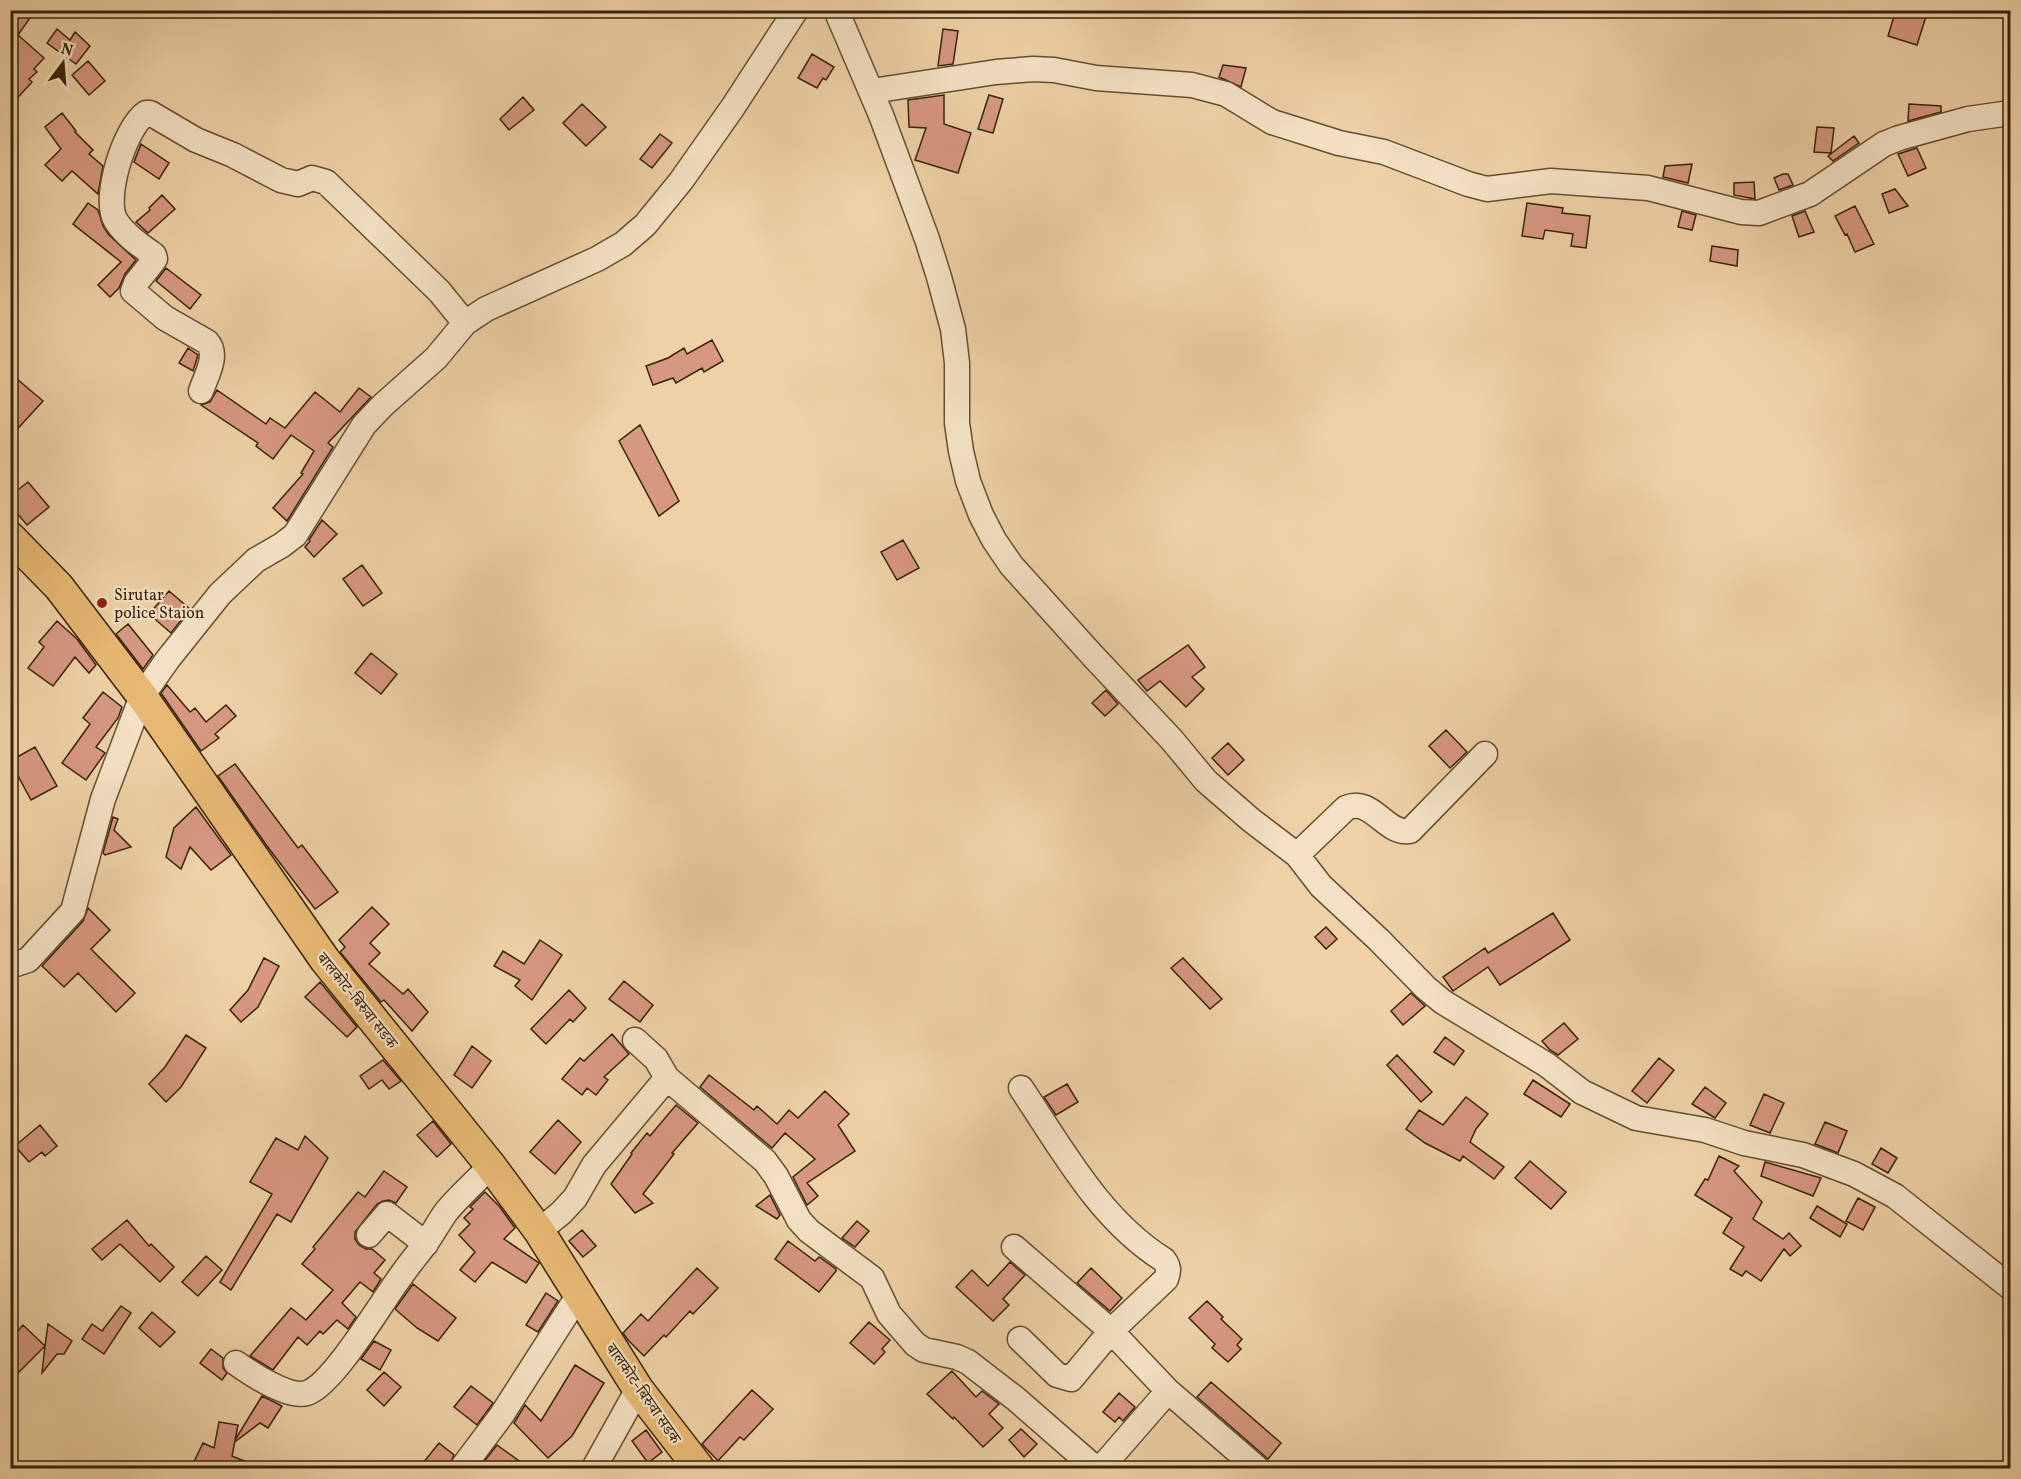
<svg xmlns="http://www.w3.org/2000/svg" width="2021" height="1479" font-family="Vollkorn,'Noto Serif Devanagari',serif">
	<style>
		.building { fill: #d79881; stroke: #382309; stroke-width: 1.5 }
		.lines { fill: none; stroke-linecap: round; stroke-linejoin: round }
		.minor-casing { stroke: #664e30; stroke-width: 27 }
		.major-casing { stroke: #382309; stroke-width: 33 }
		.minor { stroke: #f4e1c5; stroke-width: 24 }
		.major { stroke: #e7b873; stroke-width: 30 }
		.poi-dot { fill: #8f2418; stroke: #f4e1c5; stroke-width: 2 }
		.labels { text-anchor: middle; stroke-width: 4.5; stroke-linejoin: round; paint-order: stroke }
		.poi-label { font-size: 16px; fill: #382309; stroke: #f4e1c5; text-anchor: start }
		.street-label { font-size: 16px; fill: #382309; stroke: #f4e1c5 }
	</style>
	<rect width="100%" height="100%" fill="#eed1a6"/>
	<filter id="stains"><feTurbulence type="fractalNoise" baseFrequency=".00333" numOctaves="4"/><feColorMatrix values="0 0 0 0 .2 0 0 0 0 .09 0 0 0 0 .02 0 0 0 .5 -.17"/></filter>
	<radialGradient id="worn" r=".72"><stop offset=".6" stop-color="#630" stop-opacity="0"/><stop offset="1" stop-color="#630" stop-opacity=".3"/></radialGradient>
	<!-- building -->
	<path class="building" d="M16,10H20L30,18L18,35L44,58L34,69L37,72L29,79L32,82L10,106V18Z
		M1896,10H1928L1917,45L1888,36Z
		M57,29L70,40L75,32L90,46L76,64L47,43Z
		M943,29L958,31L953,64L938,66Z
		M812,54L834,67L826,80L823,78L817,88L798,78Z
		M88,61L105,81L89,95L72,75Z
		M1223,65L1246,68L1241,87L1219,77Z
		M944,95V124L971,133L958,173L915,160L926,128L909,127L908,100Z
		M989,95L1003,99L993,133L978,129Z
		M523,97L534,110L509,130L500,119Z
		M582,104L606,127L586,146L563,123Z
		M1909,104L1941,106V112L1908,121Z
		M62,113L76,131L75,132L93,150L89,154L103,166L98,194L72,171L62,181L45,165L61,149L45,127Z
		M1817,127L1834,128L1831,153L1814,152Z
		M660,134L672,143L652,168L640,159Z
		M1854,136L1859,143L1833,161L1828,156Z
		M141,144L169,163L159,179L134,162Z
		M1917,148L1926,168L1908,176L1898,154Z
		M1692,164L1688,183L1663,177L1665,166Z
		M1783,174H1788L1793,185L1779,190L1774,178Z
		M1754,182L1755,199L1734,195V183Z
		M1895,189L1908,206L1889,213L1882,194Z
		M162,195L175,209L148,233L136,222L150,210L149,208Z
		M88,203L98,210L103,226L109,235L136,260L125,274L119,288L110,297L98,285L121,262L73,224Z
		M1527,203L1563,208L1562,213L1590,216L1586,248L1571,246L1573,234L1545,230L1543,239L1522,236Z
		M1855,206L1874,244L1855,252L1847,234L1845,235L1835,216Z
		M1682,211L1696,215L1692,230L1678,227Z
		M1805,211L1814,232L1799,237L1792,216Z
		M1712,246L1738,250L1737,266L1710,261Z
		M166,268L201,295L190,309L156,281Z
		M712,340L723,361L704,372L702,368L676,383L673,378L653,385L646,366L668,358L684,348L687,354Z
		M188,348L198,355L193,371L179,363Z
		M10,373L43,401L10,437Z
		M359,388L371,397L328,443L333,447L287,521L273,508L303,474L301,473L314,451L291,435L273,459L256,446L258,443L201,405L210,402L217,390L266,424L270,418L285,428L315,392L340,412Z
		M640,425L679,501L659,516L619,441Z
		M28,482L49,507L27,525L10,505V496Z
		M322,520L337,534L314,557L305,547L310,541L309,540Z
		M903,540L919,568L897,580L881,552Z
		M362,565L382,593L363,606L343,579Z
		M169,591L190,609L171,633L149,614Z
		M57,621L77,639L96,665L89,673L75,657L53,686L28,668L44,647L39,642Z
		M128,624L153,655L143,669L116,634Z
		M1188,645L1205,667L1192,677L1204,689L1186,707L1160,681L1147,691L1138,680Z
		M371,653L397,674L381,694L355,673Z
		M167,685L190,712L195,708L206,722L226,705L236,716L215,734L219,738L201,751L161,693Z
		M1106,690L1118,704L1105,716L1092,703Z
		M103,692L122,707L118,718L96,747L105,753L86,780L62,763L90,724L83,718Z
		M1446,730L1467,752L1450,768L1429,746Z
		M1228,743L1244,760L1228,775L1212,758Z
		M35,747L57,786L31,800L10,761Z
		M235,764L298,848L302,845L338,892L315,909L267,846L218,776Z
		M196,807L231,855L211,870L190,847L181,869L166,857L174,828Z
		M113,817L118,819L114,830L131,847L105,855L103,853Z
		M372,907L389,924L370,943L380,953L369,964L403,994L408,989L428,1012L412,1031L384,1000L381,1002L340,952L345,947L339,940Z
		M88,908L110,930L91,949L135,993L116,1012L78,973L64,987L42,966L83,921Z
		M1553,913L1570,940L1500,985L1488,967L1453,991L1443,977L1485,948L1488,953Z
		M1326,927L1337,939L1326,949L1315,937Z
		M540,940L562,955L532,1000L515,986L520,980L494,966L503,951L524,964Z
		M264,958L279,966L258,1007L241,1022L230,1010L248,990Z
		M1183,958L1222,999L1210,1009L1171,968Z
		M624,981L653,1005L640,1022L609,999Z
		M320,982L357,1027L347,1037L305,997Z
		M569,990L586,1008L573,1022L570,1019L546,1044L531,1029Z
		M1411,993L1425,1006L1403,1025L1391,1011Z
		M1564,1023L1578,1039L1558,1055L1550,1050L1542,1041Z
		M612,1034L629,1054L604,1077L608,1080L596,1095L587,1088L582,1095L562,1079L580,1058L584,1061Z
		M186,1035L206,1048L181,1087L166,1102L149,1084L165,1067Z
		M1445,1037L1464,1051L1454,1065L1434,1052Z
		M472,1046L491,1061L472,1088L454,1075Z
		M1397,1055L1432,1092L1421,1102L1387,1065Z
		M1659,1058L1674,1070L1647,1103L1632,1091Z
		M383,1060L401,1081L389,1089L382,1080L369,1089L360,1076Z
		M709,1075L754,1110L757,1106L777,1124L789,1110L798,1118L825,1091L849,1114L838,1125L855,1151L807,1183L818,1196L807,1205L793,1177L815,1159L785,1133L772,1148L700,1087Z
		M1533,1080L1570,1104L1561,1117L1524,1094Z
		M1067,1084L1078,1102L1056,1115L1044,1097Z
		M1705,1087L1726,1103L1715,1118L1692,1104Z
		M1764,1094L1784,1103L1770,1133L1750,1125Z
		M1466,1097L1488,1114L1476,1129L1470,1142L1504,1167L1494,1179L1463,1156L1460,1161L1425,1143L1406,1129L1419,1110L1443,1125Z
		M676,1105L698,1123L672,1153L674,1154L643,1194L653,1203L635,1213L611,1184L632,1154L631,1153L647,1133L650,1136Z
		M558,1120L581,1142L555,1174L530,1152Z
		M433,1121L451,1144L437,1157L417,1135Z
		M1825,1122L1847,1131L1838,1153L1815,1144Z
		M40,1125L57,1146L45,1156L42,1152L29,1162L15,1146Z
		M305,1136L328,1158L291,1222L277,1214L231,1290L220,1282L272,1194L250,1182L276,1138L298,1150Z
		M1881,1148L1897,1158L1888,1173L1872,1164Z
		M1719,1156L1739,1166L1734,1171L1762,1202L1753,1219L1783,1239L1789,1233L1801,1246L1790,1256L1784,1249L1761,1281L1746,1271L1742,1276L1730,1269L1744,1247L1723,1233L1732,1218L1695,1195L1705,1179L1708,1180Z
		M1530,1161L1566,1192L1551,1209L1515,1178Z
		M1765,1162L1821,1178L1813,1196L1761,1176Z
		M384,1171L407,1187L396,1203L389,1200L383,1201L377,1204L355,1232V1239L359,1245L366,1249H372L385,1260L374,1273L381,1279L373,1292L360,1282L342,1303L356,1317L348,1329L337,1320L323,1334L320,1331L307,1345L298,1337L273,1370L250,1356L291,1308L306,1320L333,1290L302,1264L315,1249L313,1247L358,1192L365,1197Z
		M485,1192L499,1206L515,1228L504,1239L539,1263L526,1283L492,1262L475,1282L460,1270L475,1252L459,1235L470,1224L464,1218L473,1209L470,1207Z
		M770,1195L780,1215L777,1219L756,1206Z
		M1858,1198L1875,1207L1863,1230L1846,1221Z
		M1817,1206L1847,1224L1840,1237L1810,1218Z
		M127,1220L149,1246L151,1244L174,1267L160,1282L120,1244L102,1260L92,1249Z
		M857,1221L869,1231L855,1247L842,1238Z
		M582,1230L596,1246L583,1257L569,1241Z
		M788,1241L815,1261L819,1257L836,1269V1271L819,1292L775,1259Z
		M206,1256L222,1270L198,1296L182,1282Z
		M1010,1262L1025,1275L1003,1299L1009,1305L993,1321L956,1287L972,1270L988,1286Z
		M697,1268L718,1288L693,1314L690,1311L666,1337L664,1335L644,1356L628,1340L623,1333L641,1314L648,1321Z
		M1091,1268L1122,1298L1110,1311L1077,1283Z
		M413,1284L456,1318L438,1341L417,1328L395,1309Z
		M546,1293L558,1301L538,1332L526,1325Z
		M1207,1301L1223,1317L1221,1319L1242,1339L1237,1345L1241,1349L1228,1362L1212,1348L1215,1344L1189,1318Z
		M121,1306L131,1313L104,1354L82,1339L92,1324L102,1331Z
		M152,1312L175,1332L160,1347L139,1328Z
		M869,1322L890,1340L882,1349L885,1352L874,1364L850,1343Z
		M48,1324L72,1341L64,1354H57L42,1373L45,1346L10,1381V1340L23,1325L45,1346Z
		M374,1341L391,1350L380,1370L361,1359Z
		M211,1349L223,1358V1368L227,1373L222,1380L200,1363Z
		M575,1365L604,1383L572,1436L548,1458L514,1423L525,1405L541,1421Z
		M952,1371L976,1397L982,1391L999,1404L989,1414L1003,1428L983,1447L954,1417L953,1419L927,1394Z
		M384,1372L401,1387L384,1406L367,1390Z
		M1211,1382L1281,1443L1268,1459L1197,1397Z
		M471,1386L493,1403L477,1425L454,1407Z
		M752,1390L773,1409L744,1440L740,1437L718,1461L702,1444Z
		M1119,1393L1135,1407L1123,1421L1119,1417L1115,1422L1103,1412Z
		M262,1396L282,1406L268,1428L260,1423L236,1441L235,1440Z
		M219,1422L238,1425L232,1456L261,1468H191L203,1443L214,1448Z
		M1021,1429L1037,1444L1024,1457L1009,1440Z
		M646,1430L662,1452L648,1463L632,1441Z
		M439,1443L454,1455L448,1468H419Z
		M497,1445L529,1468H479Z"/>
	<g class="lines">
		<!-- minor casing -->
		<g class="minor-casing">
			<path id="minor" d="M836,10L881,115L927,239L939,277L953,329L957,363V423L961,451L968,481L981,515L994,540L1011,565L1092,655L1172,740L1206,781L1251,820L1297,855L1321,886L1379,940L1426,988L1443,1002L1547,1065L1582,1092L1636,1118L1705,1130L1744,1143L1803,1155L1854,1174L1895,1196L2010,1287
				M872,91L996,72L1033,69L1054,70L1096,78L1192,85L1226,94L1272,122L1339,143L1384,152L1468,184L1487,189L1551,181L1648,188L1741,212L1759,213L1810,194L1884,144L1899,138L1968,119L2010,113
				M201,391C206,376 219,355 207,342L165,318L133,291L136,283L155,259L154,255C141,246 125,235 116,221C102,199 125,127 146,113H150L196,140L233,155L281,180L298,184L312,178L326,182L439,291L465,323
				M1297,855L1346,808C1372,796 1385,835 1410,831L1485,754
				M10,966L28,960L73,911L103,799L142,696L168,659L220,594L256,560L282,545L295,535L364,425L383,405L436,358L465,323L486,309L597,259L623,244L645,225L681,181L733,107L796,10
				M635,1040L656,1059L667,1078L765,1161L776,1176L799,1220L809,1231L872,1278L889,1314L915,1344L924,1350L957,1357L968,1362L1016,1399L1095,1468
				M539,1231L561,1213L575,1198L594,1165L667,1078
				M369,1235L387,1214L426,1244
				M1014,1247L1111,1331L1168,1391L1257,1468
				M1020,1339L1057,1375L1071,1379L1111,1331L1166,1279C1169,1271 1169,1267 1164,1260C1100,1220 1062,1149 1021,1088
				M236,1363C250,1373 289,1399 307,1393C334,1384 382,1301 401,1276C409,1264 418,1254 426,1243C433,1233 439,1222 446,1212C460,1195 476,1181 491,1166
				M462,1468L501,1416L578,1296
				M594,1468L638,1389
				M1101,1468L1168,1391"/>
		</g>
		<!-- major casing -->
		<g class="major-casing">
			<path id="major" d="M10,537L59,587L142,696L325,960L491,1166L539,1231L638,1389L699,1468"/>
		</g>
		<!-- minor -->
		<use href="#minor" class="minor"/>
		<!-- major -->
		<use href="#major" class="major"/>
	</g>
	<!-- markers -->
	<circle class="poi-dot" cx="102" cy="603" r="6"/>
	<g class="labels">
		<!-- poi labels -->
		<g class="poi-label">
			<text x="114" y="600">Sirutar<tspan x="114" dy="18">police Staion</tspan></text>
		</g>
		<!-- street labels -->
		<g class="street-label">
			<text transform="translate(358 1000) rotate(51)" y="6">बालकोट-बिरुवा सडक</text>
			<text transform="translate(644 1393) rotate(55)" y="6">बालकोट-बिरुवा सडक</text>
		</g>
	</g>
	<!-- margin -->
	<rect width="2021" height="1479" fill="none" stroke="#eed1a6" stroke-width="36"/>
	<rect x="12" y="12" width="1997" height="1455" fill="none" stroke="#382309" stroke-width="3"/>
	<rect x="18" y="18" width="1985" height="1443" fill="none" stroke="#382309" stroke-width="1.5"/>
	<!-- north arrow -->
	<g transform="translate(63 63) rotate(16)" stroke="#f4e1c5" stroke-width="4.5" paint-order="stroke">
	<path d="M0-4.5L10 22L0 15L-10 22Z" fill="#382309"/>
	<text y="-9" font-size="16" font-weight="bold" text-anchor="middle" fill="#382309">N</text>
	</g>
	<rect width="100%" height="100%" filter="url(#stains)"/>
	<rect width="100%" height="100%" fill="url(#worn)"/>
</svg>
